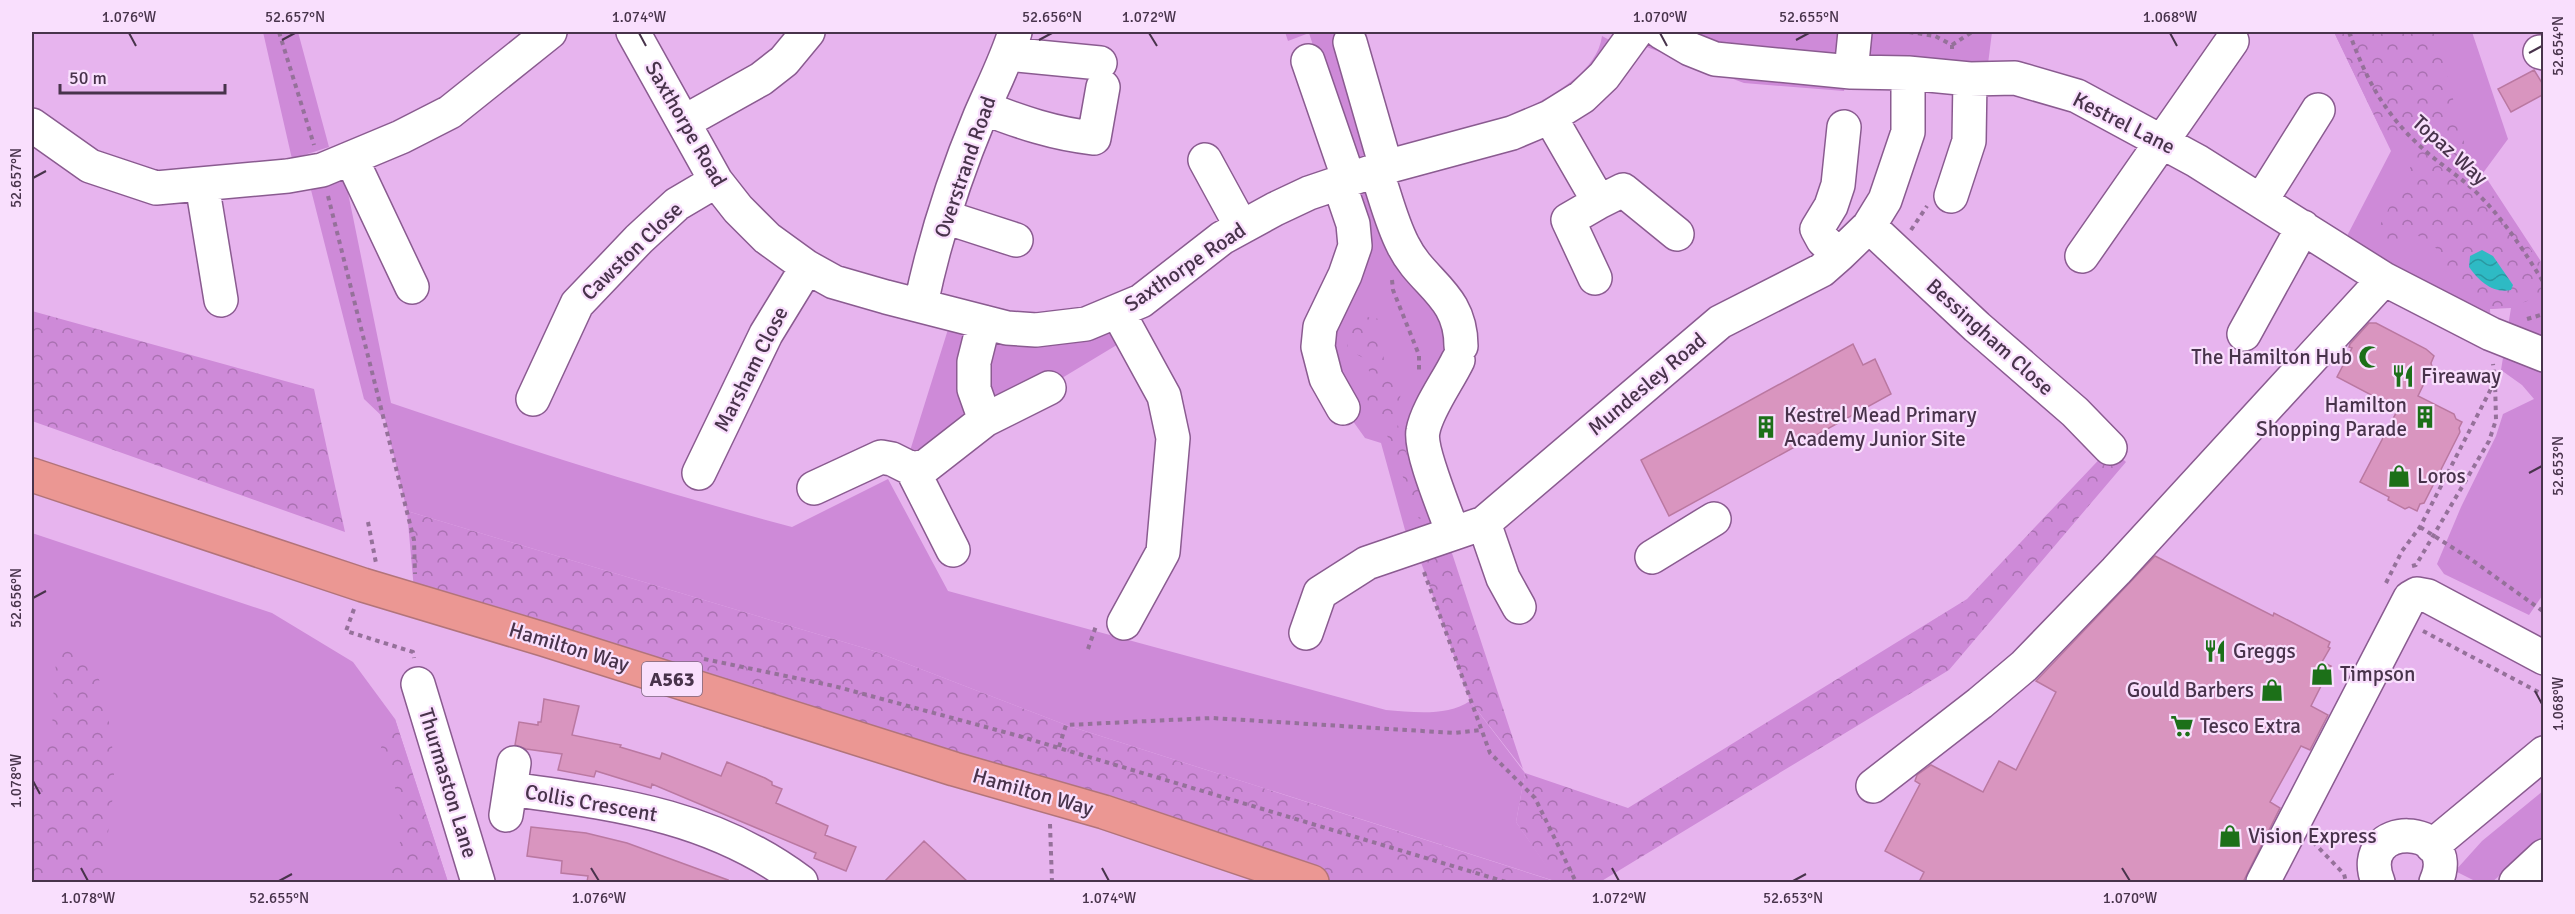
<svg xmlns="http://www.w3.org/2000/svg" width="2575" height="914" font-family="Signika,sans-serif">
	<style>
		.green { fill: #ce8ad8 }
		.forest { fill: url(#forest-crowns) }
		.water { fill: url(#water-waves) }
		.building { fill: #d995bf; stroke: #ba78a1; stroke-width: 1.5 }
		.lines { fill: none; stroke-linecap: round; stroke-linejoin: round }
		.minor-casing { stroke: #8a5b90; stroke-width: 36 }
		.highway-casing { stroke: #b2747a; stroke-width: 36 }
		.path { stroke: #95719a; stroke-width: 4; stroke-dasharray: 4.5 4.5; stroke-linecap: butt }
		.minor { stroke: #fff; stroke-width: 33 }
		.highway { stroke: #eb9793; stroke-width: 33 }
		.ticks { fill: none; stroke: #48334b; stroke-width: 2 }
		.labels { text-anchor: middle; stroke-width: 4.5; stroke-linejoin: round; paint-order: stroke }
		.shield { fill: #f9dffd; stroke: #7d6780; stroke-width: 1.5 }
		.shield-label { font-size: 20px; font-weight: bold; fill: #48334b }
		.street-label { font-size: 21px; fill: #48334b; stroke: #f9dffd }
		.poi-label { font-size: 21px; fill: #48334b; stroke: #f9dffd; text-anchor: start }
		.neatline { fill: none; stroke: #48334b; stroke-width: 2 }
		.ticks-label { font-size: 15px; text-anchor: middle; fill: #48334b }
	</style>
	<defs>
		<pattern id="forest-crowns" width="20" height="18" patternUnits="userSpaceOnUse" patternTransform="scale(1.5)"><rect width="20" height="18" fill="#ce8ad8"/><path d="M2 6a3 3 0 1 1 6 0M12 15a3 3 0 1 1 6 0" fill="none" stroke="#a971b1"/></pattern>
		<pattern id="water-waves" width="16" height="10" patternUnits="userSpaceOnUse" patternTransform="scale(1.5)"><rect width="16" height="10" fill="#2ebac4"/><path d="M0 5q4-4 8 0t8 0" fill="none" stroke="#2998a1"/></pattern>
	</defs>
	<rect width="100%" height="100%" fill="#e7b4ee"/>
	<!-- green -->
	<path class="green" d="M263,32H298L329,147L292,159Z
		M1285,32H1356L1376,154L1351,161L1309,33L1288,41Z
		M1606,32H1854L1844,91L1744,83Z
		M1862,32H1992L1988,64L1861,62Z
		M2334,32H2472L2508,139L2483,173L2544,266V593L2529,615L2444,574L2437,564L2461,507L2496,436L2503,414L2534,399L2522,385L2501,370L2511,308L2490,309L2491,334L2342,252L2348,234L2391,151Z
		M1602,36L1613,42L1577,88L1510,117C1541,101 1597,76 1602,36Z
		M345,178L391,403C523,448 656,491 792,527L888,479L948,591L1386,710C1412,712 1447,717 1470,701L1525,773L1516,822L1558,882L1066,725L874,651L407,511L385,419L364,399L310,186Z
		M1384,183L1456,339L1414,421L1445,530L1410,548L1381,443L1365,438L1350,417L1331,329L1351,196Z
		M950,323L1113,331L1120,343L1014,407L924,456L909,454Z
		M32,533L272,613L353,662L395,719L448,882H32Z
		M2543,791V839L2492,882H2477L2455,871L2482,841Z"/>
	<!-- forest -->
	<path class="forest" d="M2334,32L2436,33L2469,161L2543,267V295L2511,307L2490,309L2445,279L2436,248L2417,235L2401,245L2370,244L2421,147L2432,133L2381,130Z
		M32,311L314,389L345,532L32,421Z
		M1361,316L1379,319L1386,377L1402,387L1396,419L1426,516L1419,519L1382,422L1372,413L1364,390L1370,377L1367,360L1347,349L1349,330Z
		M2110,448L2126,462L1949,670L1600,882H1311L415,601L407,511L874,651L1066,725L1557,882L1516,822L1525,773L1628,808L1967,599Z
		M1447,538L1523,769L1470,701L1417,551Z
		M71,644C75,646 80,648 83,650C104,667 114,746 114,773C114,810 103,846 105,882H32V759L46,742L52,726L54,702L53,683L57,658Z
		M395,719L448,882H376L402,839L398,798L393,781L380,752L384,735Z"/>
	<!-- water -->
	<path class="water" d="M2482,250L2493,256L2513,285L2511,290C2493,294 2479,281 2469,267L2470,256Z"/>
	<!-- building -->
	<path class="building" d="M2534,70L2544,86V94L2511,112L2498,89Z
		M2369,323H2376L2426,349L2434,356L2431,363L2432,367L2418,396L2454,414L2456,419L2462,422L2459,428L2460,432L2424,503L2420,504L2417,511L2409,507L2405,509L2388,500L2389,497L2360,482L2398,409L2337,377L2352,348L2349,347L2350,344Z
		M1853,344L1863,365L1875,359L1891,394L1669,516L1641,460Z
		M2155,556L2273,616L2274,613L2330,642L2328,647L2330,648L2322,662L2331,666L2311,706L2328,715L2310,750L2301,746L2270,802L2280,808L2243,882H1919L1924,872L1885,851L1920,784L1915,781L1917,775L1931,765L1983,792L1999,761L2016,770L2056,692L2036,681Z
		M544,699L579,706L572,735L621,745L620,747L660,759L662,753L721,776L727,762L765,778L772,782V785L782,789L776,803L828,826L825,835L856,847L846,871L814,858L816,853L652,784L651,788L596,771L594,777L558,770L562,754L526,749L515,745L519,722L538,725V722H541Z
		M531,827L586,833L627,843L728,880L727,882H587L588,876L561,873L562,861L527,856Z
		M924,841L968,882H884Z"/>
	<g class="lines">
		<!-- minor casing -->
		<g class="minor-casing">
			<path id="minor" d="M633,32L716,181L738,209L767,238L807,267L834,282L886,297L1007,328L1036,330L1086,324L1141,301L1222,238L1275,209L1309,193L1386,167L1512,133L1550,117L1582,97L1604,76L1636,32
				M1661,32L1690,49L1715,59L1851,72L1908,73L1970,79L2015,78L2077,96L2197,161L2384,279L2491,334L2544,355
				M1350,42L1386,167
				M2540,52L2544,53
				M1007,54L1100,63
				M1308,61L1349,180
				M1851,72L1855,32
				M984,108C1020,122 1055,134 1094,138L1103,87
				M1550,117L1599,202L1568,220L1595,278
				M684,122L761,79L784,61L808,32
				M32,125L90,166L156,188L288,176L322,170L401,137L450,112L550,32
				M351,158L412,287
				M1205,160L1241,226
				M1376,170C1385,195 1391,222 1403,245C1422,284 1461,294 1461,346
				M1339,183L1353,224L1355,246L1345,275L1320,327L1318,347L1326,378L1343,408
				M202,184L221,300
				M1951,196L1969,141L1970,79
				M2261,201L2318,110
				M1599,202L1623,190L1677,234
				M945,217L1016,240
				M1869,226L1977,327L2075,412L2110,448
				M1839,255L1823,240L1817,229L1831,206L1838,185L1844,127
				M2082,256L2232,41
				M921,304C934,241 955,176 980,116C992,88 1006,61 1015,32
				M1118,312L1164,396L1173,438L1163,552L1124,623
				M984,322L974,362V389L985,420
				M2244,334L2303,227
				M533,399L577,304L639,239L677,204L716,181
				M912,469L953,550
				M699,473L766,334L807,267
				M814,488L881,457L892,459L912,469L926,466L985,420L1049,388
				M1484,523L1503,578L1519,607
				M1453,533C1446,513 1419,449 1423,431C1427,409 1448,381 1458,360
				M1652,557L1714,519
				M1306,633L1320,593L1367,563L1484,523L1720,322L1822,270L1839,255L1869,226L1885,200L1908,132V73
				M418,684L478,882
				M1873,786L1980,703L2024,666L2116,571L2384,279
				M510,789C616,804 712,815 801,882
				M506,815L514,763
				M2432,846L2544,753
				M2263,882L2410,598L2417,594L2428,596L2544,658
				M2378,882C2353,819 2463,822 2436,882
				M2516,882L2544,856"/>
		</g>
		<!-- highway casing -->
		<g class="highway-casing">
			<path id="highway" d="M32,475L363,585L543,639L954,769L1104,812L1312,882"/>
		</g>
		<!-- path -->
		<path class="path" d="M279,32L314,145
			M1909,32L1935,36L1952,45V50
			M2349,32C2366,79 2384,113 2421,147C2439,164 2461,177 2478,194C2505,221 2524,251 2544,283
			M1952,45L1972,32
			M328,196L414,540L415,574
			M1911,230L1927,206
			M1392,280L1393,290L1419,355V372
			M2527,319L2544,314
			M368,522L376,563
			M2420,527L2472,560L2544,612
			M2412,566L2416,565L2489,441L2496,420L2495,381L2493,364
			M1424,572L1490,753L1535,798L1576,882
			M2386,583L2402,551L2420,527L2495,381
			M354,609L346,631L413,652L414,658
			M2423,631L2544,695
			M1088,649L1096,626
			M704,659L834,686L1019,736L1506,882
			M1059,747L1066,725L1212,718L1455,733L1481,730
			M1050,824L1052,882
			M2313,842L2344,874L2346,882"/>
		<!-- minor -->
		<use href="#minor" class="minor"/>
		<!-- highway -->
		<use href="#highway" class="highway"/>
	</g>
	<!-- ticks -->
	<path class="ticks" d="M129,33L136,46M639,33L646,46M1149,33L1157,46M1660,33L1667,46M2170,33L2177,46M282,40L295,33M1039,40L1052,33M1796,40L1809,33M2529,53L2542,46M33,178L46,171M2529,473L2542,466M33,598L46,591M2535,691L2542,704M33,781L40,794M81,868L88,881M591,868L599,881M1102,868L1109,881M1612,868L1619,881M2122,868L2130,881M279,881L292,874M1793,881L1806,874"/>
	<!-- icons -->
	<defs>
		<g id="mosque-bare" transform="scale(1.8)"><path d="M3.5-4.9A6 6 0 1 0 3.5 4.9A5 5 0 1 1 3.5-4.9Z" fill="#1c7018" stroke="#f9dffd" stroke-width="2.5" paint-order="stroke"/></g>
		<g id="restaurant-bare" transform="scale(1.8)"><path d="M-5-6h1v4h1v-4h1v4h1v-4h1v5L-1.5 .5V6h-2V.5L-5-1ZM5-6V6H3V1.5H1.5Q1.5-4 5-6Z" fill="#1c7018" stroke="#f9dffd" stroke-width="2.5" paint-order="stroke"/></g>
		<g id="building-bare" transform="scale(1.8)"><path d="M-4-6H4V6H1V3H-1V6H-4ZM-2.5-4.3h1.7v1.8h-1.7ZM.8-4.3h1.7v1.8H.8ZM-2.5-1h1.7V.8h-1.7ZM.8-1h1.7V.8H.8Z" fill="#1c7018" stroke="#f9dffd" stroke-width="2.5" paint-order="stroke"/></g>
		<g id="shop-bare" transform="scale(1.8)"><path d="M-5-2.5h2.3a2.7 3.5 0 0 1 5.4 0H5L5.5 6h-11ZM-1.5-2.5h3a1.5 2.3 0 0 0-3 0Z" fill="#1c7018" stroke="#f9dffd" stroke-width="2.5" paint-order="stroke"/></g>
		<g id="supermarket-bare" transform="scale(1.8)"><path d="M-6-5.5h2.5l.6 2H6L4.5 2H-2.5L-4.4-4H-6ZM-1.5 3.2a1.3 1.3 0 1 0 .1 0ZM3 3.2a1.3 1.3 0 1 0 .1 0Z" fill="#1c7018" stroke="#f9dffd" stroke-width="2.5" paint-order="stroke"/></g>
	</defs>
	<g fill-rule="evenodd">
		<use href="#mosque-bare" x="2370" y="357"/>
		<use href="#restaurant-bare" x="2403" y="376"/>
		<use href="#building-bare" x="2425" y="417"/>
		<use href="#building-bare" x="1766" y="427"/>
		<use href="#shop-bare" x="2399" y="476"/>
		<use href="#restaurant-bare" x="2215" y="651"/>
		<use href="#shop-bare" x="2322" y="674"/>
		<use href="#shop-bare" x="2272" y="690"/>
		<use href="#supermarket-bare" x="2182" y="726"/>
		<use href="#shop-bare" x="2230" y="836"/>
	</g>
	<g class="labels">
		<!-- shield labels -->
		<rect class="shield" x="642" y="662" width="60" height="34" rx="4.5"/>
		<g class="shield-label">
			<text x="672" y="686">A563</text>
		</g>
		<!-- street labels -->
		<g class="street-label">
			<text transform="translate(2124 123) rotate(27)" y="7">Kestrel Lane</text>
			<text transform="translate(686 124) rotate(60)" y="7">Saxthorpe Road</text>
			<text transform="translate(2450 150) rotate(42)" y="7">Topaz Way</text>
			<text transform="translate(965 167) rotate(-71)" y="7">Overstrand Road</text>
			<text transform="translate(632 251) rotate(-44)" y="7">Cawston Close</text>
			<text transform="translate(1185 267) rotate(-34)" y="7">Saxthorpe Road</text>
			<text transform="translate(1990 337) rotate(42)" y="7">Bessingham Close</text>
			<text transform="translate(751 369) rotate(-63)" y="7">Marsham Close</text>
			<text transform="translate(1647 384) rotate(-40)" y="7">Mundesley Road</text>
			<text transform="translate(569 647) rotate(17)" y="7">Hamilton Way</text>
			<text transform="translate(448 783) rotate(73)" y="7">Thurmaston Lane</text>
			<text transform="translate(1033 792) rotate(16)" y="7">Hamilton Way</text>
			<text transform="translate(591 803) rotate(10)" y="7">Collis Crescent</text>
		</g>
		<!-- poi labels -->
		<g class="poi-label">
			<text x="2352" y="364" text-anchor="end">The Hamilton Hub</text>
			<text x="2421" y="383">Fireaway</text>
			<text x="2407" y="412" text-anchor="end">Hamilton<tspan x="2407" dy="24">Shopping Parade</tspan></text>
			<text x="1784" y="422">Kestrel Mead Primary<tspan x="1784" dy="24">Academy Junior Site</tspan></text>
			<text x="2417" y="483">Loros</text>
			<text x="2233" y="658">Greggs</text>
			<text x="2340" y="681">Timpson</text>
			<text x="2254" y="697" text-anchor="end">Gould Barbers</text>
			<text x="2200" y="733">Tesco Extra</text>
			<text x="2248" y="843">Vision Express</text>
		</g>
	</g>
	<!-- border -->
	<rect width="2575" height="914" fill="none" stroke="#f9dffd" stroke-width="66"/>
	<!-- scale -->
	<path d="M60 84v9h165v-9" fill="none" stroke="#48334b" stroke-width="3"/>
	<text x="69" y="84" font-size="18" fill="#48334b" stroke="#f9dffd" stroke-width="4.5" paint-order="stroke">50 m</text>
	<rect x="33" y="33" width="2509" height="848" class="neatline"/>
	<g class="ticks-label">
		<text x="129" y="22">1.076°W</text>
		<text x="295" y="22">52.657°N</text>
		<text x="639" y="22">1.074°W</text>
		<text x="1052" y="22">52.656°N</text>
		<text x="1149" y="22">1.072°W</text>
		<text x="1660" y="22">1.070°W</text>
		<text x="1809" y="22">52.655°N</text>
		<text x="2170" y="22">1.068°W</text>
		<text transform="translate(2558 46) rotate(-90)" y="5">52.654°N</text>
		<text transform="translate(16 178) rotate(-90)" y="5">52.657°N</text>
		<text transform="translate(2558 466) rotate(-90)" y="5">52.653°N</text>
		<text transform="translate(16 598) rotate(-90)" y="5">52.656°N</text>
		<text transform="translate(2558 704) rotate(-90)" y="5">1.068°W</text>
		<text transform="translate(16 781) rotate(-90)" y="5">1.078°W</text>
		<text x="88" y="903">1.078°W</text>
		<text x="279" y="903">52.655°N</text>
		<text x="599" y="903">1.076°W</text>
		<text x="1109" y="903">1.074°W</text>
		<text x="1619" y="903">1.072°W</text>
		<text x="1793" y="903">52.653°N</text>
		<text x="2130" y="903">1.070°W</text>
	</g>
</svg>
